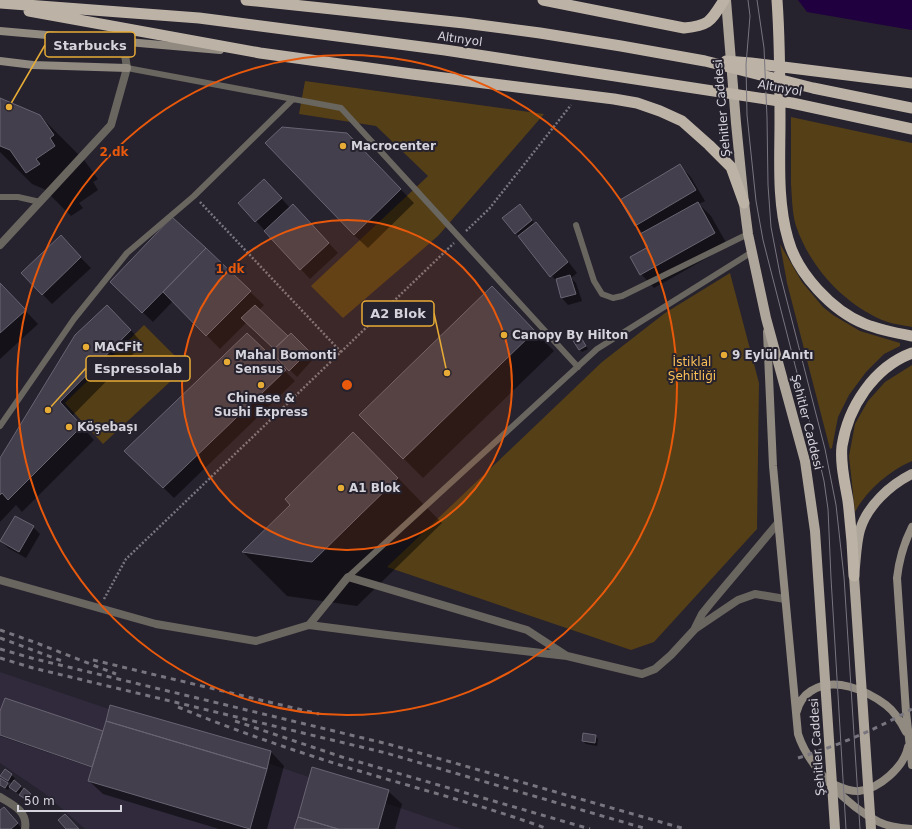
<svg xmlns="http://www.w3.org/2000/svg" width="912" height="829" font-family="'DejaVu Sans',sans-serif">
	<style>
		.built { fill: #302a3c }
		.green { fill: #543f17 }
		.water { fill: #20003e }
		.shadow { fill: #0007 }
		.building { fill: #433f4c; stroke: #696472 }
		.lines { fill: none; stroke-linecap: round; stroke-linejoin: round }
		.path { stroke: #797680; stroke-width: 2.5; stroke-dasharray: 2 2; stroke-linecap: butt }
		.service { stroke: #69655f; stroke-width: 6 }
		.minor { stroke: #69655f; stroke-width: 8 }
		.tertiary { stroke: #69655f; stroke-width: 8 }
		.secondary { stroke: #908a81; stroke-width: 8 }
		.primary { stroke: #aea69a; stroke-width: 10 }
		.trunk { stroke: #bcb3a6; stroke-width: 11 }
		.tram { stroke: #78757f; stroke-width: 1 }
		.rail { stroke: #78757f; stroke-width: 3; stroke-dasharray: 5 5; stroke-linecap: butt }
		.ring { fill: none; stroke: #e8590c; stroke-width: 2 }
		.poi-dot { fill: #e7ac36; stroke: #26222e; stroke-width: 1.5 }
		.labels { text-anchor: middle; stroke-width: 4; stroke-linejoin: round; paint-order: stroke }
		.street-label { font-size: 12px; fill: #d5d3db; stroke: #26222e }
		.poi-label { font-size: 12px; font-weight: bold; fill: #d5d3db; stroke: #26222e; text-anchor: start }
		.park-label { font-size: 12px; fill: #fbc157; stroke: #26222e }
		.centre { fill: #e8590c; stroke: #26222e; stroke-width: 2 }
		.ring-label { font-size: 12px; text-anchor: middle; font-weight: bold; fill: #e8590c; stroke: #26222e; stroke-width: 4; stroke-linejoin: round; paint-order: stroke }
		.leader { fill: none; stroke: #e7ac36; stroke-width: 1.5 }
		.callout-dot { fill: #e7ac36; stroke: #26222e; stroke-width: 1.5 }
		.callout { fill: #26222e; stroke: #e7ac36; stroke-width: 1.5 }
		.callout-label { font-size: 13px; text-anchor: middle; font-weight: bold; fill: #d5d3db }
	</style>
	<rect width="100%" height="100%" fill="#26222e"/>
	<!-- built -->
	<path class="built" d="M0,672L462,829H85L44,793L0,763Z"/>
	<!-- green -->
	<path class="green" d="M305,81L544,114L438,236L343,318L311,286L428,176L376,126L299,114Z
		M791,117L912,143V327C903,325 891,324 882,320C843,303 810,267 796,226C792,213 792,197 791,184C791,161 791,139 791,117Z
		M780,244L802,282L823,307L833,315L860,331L900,343V346L884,354L866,372L849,395L838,417L832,448L830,449L787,283Z
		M730,273L759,383L757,529L654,642L631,650L387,567L602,362L665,313Z
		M144,325L186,367L103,444L65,403Z
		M912,365V461C889,471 867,490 855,512L849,456L855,424L868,401L885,382Z"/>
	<!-- water -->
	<path class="water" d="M798,0H912V30L807,12Z"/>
	<!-- shadow -->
	<path class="shadow" d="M0,99L40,116L84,160L98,179L93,182L98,190L79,203L83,208L71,216L44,189L32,184L0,152Z
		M360,148L414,203L368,248L354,235Z
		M680,166L690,176L705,201L699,204L711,216L728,246L654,288L641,274L649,247L644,234L636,226L621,201Z
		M274,190L290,208L303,215L338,253L310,279L256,221Z
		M520,206L535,224L546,233L577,273L571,278L576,283L582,301L568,305L562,298L558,283L516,233Z
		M172,218L264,305L259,310L288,338L291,335L314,358L297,377L272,352L275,350L247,322L220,349L173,301L153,322L111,282Z
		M70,247L91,268L52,304L22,273Z
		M0,284L38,324L0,359Z
		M511,307L554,351L423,478L403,458Z
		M121,319L143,344L72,416L94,440L22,512L16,505L0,522V460Z
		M579,336L588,349L582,352L579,349Z
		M285,371L295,381L174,498L126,451Z
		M397,477L442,523L357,606L287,596L243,552L292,505Z
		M33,527L40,534L26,558L8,548L1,541Z
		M5,699L103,732L111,706L271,752L284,766L267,829H219L103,794L89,781L93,768L0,736V714Z
		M595,736L598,739L597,746L586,744L583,741Z
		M5,770L15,778L13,781L34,798L30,803L10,787L8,790L0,785V779L10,787L12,784L4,778Z
		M388,791L402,804L395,829H295Z
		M0,812L11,815L22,829H2L0,826Z"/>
	<!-- building -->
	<path class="building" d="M0,98L40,115L54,135L50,138L55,146L36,159L40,164L26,173L10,150L0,146Z
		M282,127L347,133L401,189L354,235L265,143Z
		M680,164L696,190L635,226L620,200Z
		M264,179L282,198L255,222L238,203Z
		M698,202L715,233L640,275L630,257L648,247L640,234Z
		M293,204L329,243L300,270L264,231Z
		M520,204L532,220L515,234L502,218Z
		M172,217L206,248L142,313L110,282Z
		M536,222L568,262L550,277L518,236Z
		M61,235L81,257L42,295L21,273Z
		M206,248L251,291L206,336L163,292Z
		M570,275L576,294L561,298L556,279Z
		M0,283L26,310L0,333Z
		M492,286L535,331L403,459L359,415Z
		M107,305L131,330L60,402L82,426L8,500L2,493L0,495V458L75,335Z
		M255,305L288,336L274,349L241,318Z
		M247,333L286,370L163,488L124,451Z
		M291,333L309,351L289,371L271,352Z
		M579,334L586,346L579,350L572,339Z
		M353,432L398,478L312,562L242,552L290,505L285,499Z
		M15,516L34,526L19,552L0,541Z
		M5,698L103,731L92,767L0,735V711Z
		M110,705L271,751L267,769L106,721Z
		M106,721L267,769L250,829L88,781Z
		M583,733L596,735L595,743L582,741Z
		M312,767L389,790L378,829H338L298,817Z
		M5,769L12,774L8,781L0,776Z
		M0,778L8,783L5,788L0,785Z
		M14,780L21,786L16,792L9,787Z
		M24,788L31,794L27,800L19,795Z
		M4,807L18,823L11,829H1L0,828V810Z
		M65,814L79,829H66L58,820Z
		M298,817L338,829H294Z"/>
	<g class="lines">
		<!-- path -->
		<path class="path" d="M200,202L341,352
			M466,231L489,209L571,105
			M104,599L126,559L454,243"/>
		<!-- service -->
		<path class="service" d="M127,68L341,108L578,367
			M0,197H18L40,202
			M576,225L594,281L602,294L613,298L622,296L748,234
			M0,426L74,319L127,253L194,196L293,99
			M348,577L597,349L752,252"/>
		<!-- minor -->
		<path class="minor" d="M0,245L111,125L127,68L123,42
			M0,797C13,805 28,811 25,829"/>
		<!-- tertiary -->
		<path class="tertiary" d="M0,580L156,624L256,641L309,625L348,577L527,630L567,656
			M309,625L387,635L567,656L642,674L655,669L671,655L695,629L738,600L755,594L785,599
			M695,628L702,614L710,604L778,523"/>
		<!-- secondary -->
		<path class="secondary" d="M0,31L220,50
			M0,61L33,65L127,68
			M767,332L773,466L798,734C808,766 848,807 879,822C889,827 901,828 912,829
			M912,527C904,543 899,560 897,578L906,712L912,765
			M797,711C799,703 803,696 811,691C834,676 866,690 886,705C895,712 901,722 906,732
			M835,785C842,788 851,792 859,791C879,789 904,767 908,747"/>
		<!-- primary -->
		<path class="primary" d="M726,0L736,123L744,203L748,234L766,318L805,461L815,531L835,829
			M871,829L854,576C856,561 856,544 860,530C867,506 890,485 912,474"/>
		<!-- trunk -->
		<path class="trunk" d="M246,0L464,23L540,33L621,46L705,61L813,88L912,108
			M543,0L684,28C710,25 710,22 724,0
			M777,0C780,41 780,81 780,121C780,160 777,201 788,239C797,273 832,311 865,324C880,330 896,333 912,336
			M0,3L199,18L445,50L792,103L912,129
			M29,11L260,53L412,74L614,99L637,103L660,111L682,121L709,145L731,167L744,203
			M726,61L751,63L912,83
			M854,576C853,551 851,526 848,501C845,483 840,464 842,446C848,407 874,367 912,353"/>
		<!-- tram -->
		<path class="tram" d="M748,0L750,16L746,65L747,115L756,201L763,240L817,451L824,481L828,509L831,578L846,829
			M757,0L764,48L767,117L768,185L771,227L780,274L825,449L836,505L844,577L860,829"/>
		<!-- rail -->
		<path class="rail" d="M0,630L34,642L116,674
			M0,638L65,662
			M0,649L35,659L388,744L685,829
			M0,658L33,668L386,753L647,829
			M93,660L319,714
			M178,707C231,729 286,748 340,765C410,787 480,804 548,829
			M235,721L342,757L590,829
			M798,758C839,745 875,730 912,709"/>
	</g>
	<!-- distance rings -->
	<circle cx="347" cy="385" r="165" fill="#e8590c" fill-opacity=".12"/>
	<g class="ring">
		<circle cx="347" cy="385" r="165"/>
		<circle cx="347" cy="385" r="330"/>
	</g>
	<!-- markers -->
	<g class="poi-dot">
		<circle cx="343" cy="146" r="4"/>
		<circle cx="504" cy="335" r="4"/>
		<circle cx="86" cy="347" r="4"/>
		<circle cx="724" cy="355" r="4"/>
		<circle cx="227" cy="362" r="4"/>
		<circle cx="261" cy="385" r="4"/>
		<circle cx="69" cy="427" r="4"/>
		<circle cx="341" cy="488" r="4"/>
	</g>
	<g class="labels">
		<!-- street labels -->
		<g class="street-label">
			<text transform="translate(460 39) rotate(8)" y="4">Altınyol</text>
			<text transform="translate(780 88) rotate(10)" y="4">Altınyol</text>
			<text transform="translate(722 108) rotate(-95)" y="4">Şehitler Caddesi</text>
			<text transform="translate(807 422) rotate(76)" y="4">Şehitler Caddesi</text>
			<text transform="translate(817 747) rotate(-94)" y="4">Şehitler Caddesi</text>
		</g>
		<!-- poi labels -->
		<g class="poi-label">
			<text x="351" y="150">Macrocenter</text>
			<text x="512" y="339">Canopy By Hilton</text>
			<text x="94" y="351">MACFit</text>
			<text x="235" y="359">Mahal Bomonti<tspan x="235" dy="14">Sensus</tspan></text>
			<text x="732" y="359">9 Eylül Anıtı</text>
			<text x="261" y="402" text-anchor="middle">Chinese &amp;<tspan x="261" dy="14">Sushi Express</tspan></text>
			<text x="77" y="431">Köşebaşı</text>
			<text x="349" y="492">A1 Blok</text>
		</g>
		<!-- park labels -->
		<g class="park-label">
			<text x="692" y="366">İstiklal<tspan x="692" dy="14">Şehitliği</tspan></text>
		</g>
	</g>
	<circle cx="347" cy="385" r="6" class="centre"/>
	<g class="ring-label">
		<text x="114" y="156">2 dk</text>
		<text x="230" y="273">1 dk</text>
	</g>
	<!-- callouts -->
	<path class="leader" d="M9 107L45 45M447 373L434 313M48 410L86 368"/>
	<g class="callout-dot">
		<circle cx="9" cy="107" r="4"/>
		<circle cx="447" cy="373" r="4"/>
		<circle cx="48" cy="410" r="4"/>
	</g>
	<g class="callout">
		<rect x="45" y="32" width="90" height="25" rx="4"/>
		<rect x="362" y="301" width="72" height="25" rx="4"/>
		<rect x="86" y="356" width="104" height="25" rx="4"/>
	</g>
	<g class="callout-label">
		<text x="90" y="50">Starbucks</text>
		<text x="398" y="318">A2 Blok</text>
		<text x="138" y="373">Espressolab</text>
	</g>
	<!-- scale -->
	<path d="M18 805v6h103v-6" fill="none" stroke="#d5d3db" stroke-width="2"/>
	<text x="24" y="805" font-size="12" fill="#d5d3db" stroke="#26222e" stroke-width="3" paint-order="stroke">50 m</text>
</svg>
